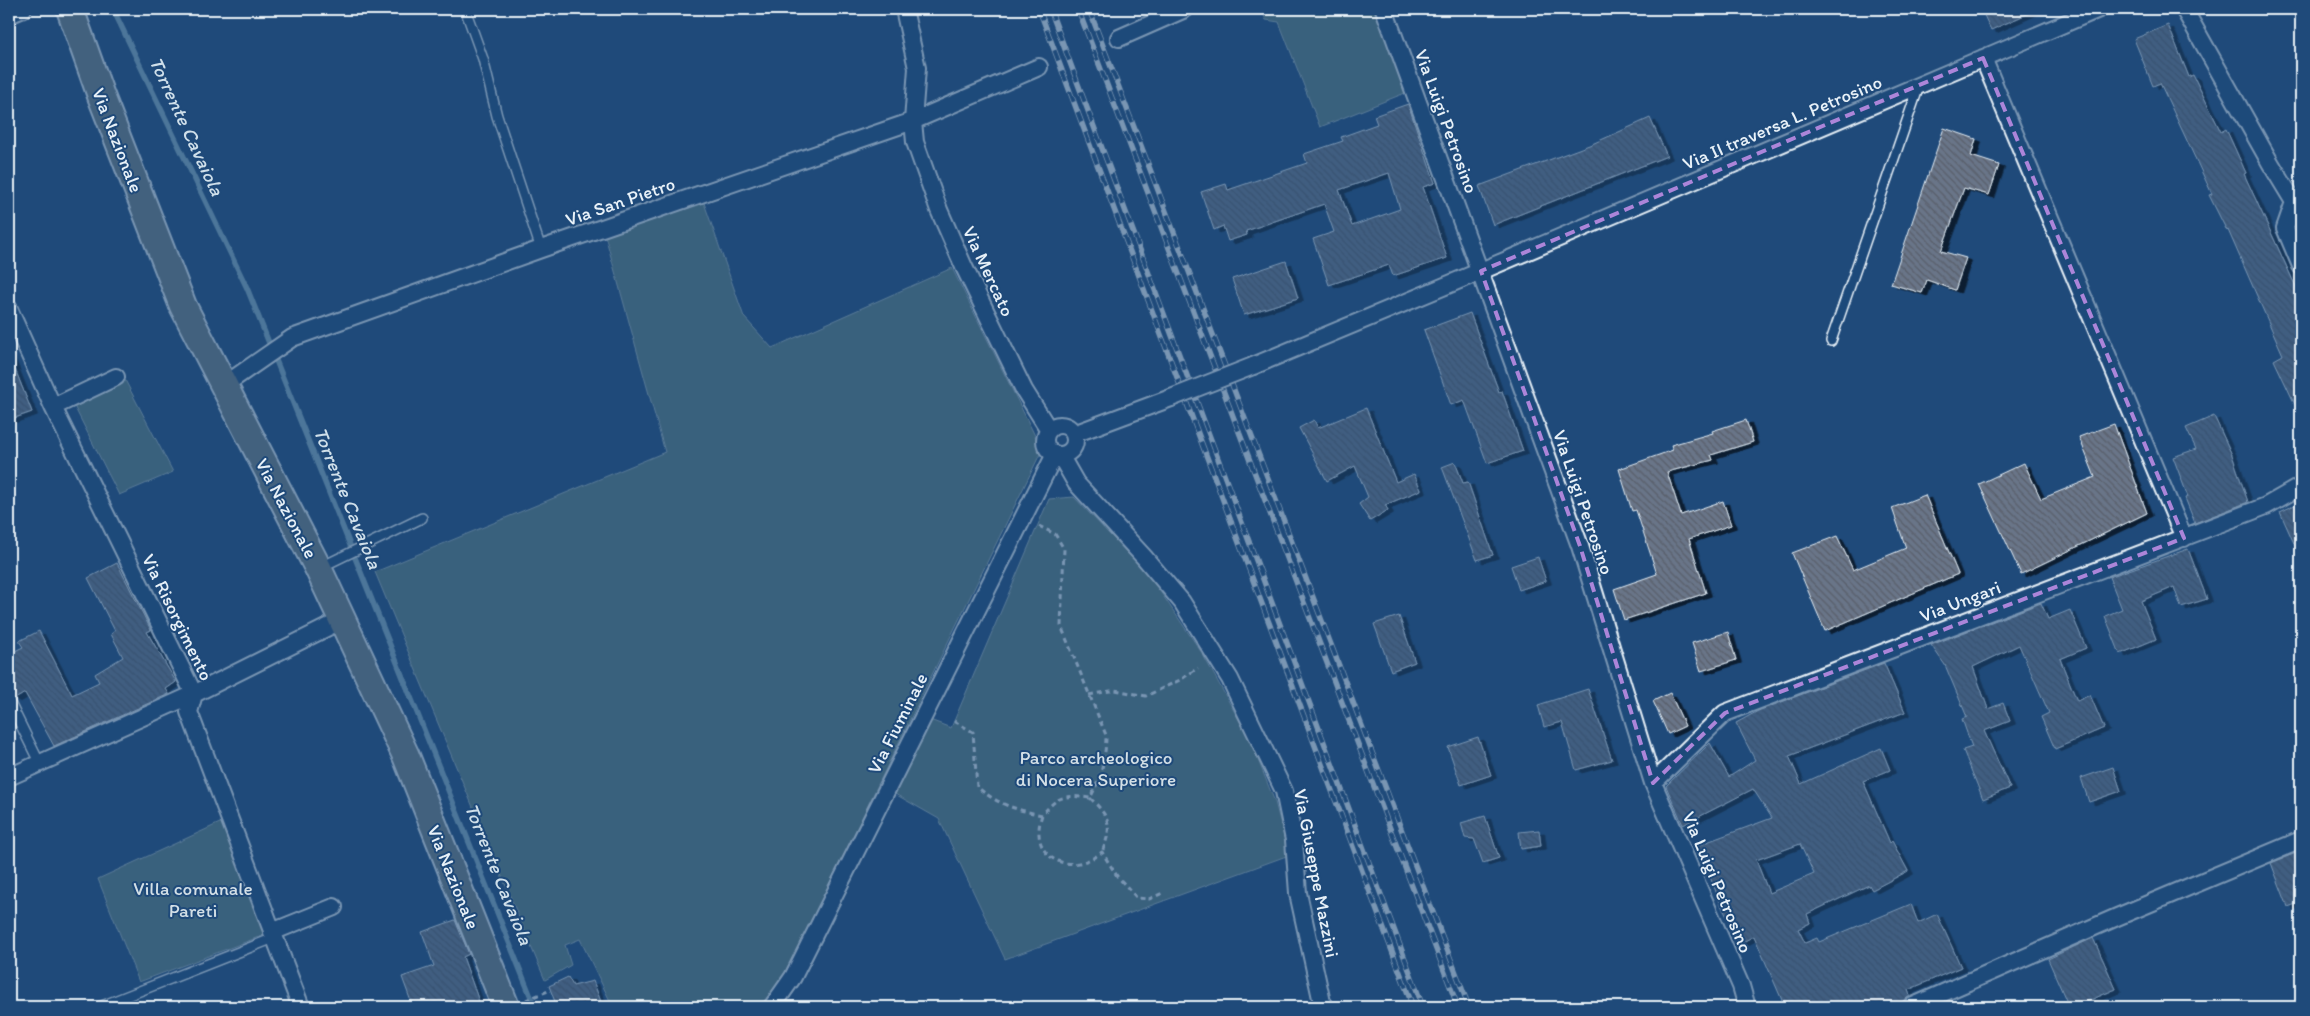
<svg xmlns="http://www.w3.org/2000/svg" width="2310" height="1016" font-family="Itim,sans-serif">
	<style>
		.green { fill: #5a7c81; stroke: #a1b6bc }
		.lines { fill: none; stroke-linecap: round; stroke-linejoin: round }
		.stream { stroke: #84aac0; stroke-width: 5.5 }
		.building { fill: url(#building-back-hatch); stroke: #e8f1f8; fill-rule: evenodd; filter: url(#shadow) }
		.lane-casing { stroke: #e8f1f8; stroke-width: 12 }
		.street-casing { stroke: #e8f1f8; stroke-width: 20 }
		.primary-casing { stroke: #e8f1f8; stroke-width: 30 }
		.path { stroke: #e8f1f8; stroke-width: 3; stroke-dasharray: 5 4; stroke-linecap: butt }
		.lane { stroke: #1f4a7a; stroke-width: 9 }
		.street { stroke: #1f4a7a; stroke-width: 16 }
		.primary { stroke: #6d7d84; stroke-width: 26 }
		.rail-casing { stroke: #e8f1f8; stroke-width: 5.5 }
		.rail { stroke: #1f4a7a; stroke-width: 4; stroke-dasharray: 11; stroke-linecap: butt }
		.street-bridge-casing { stroke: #e8f1f8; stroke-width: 20; stroke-linecap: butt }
		.street-bridge { stroke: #1f4a7a; stroke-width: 16 }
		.marked { fill: none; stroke: #ac85d9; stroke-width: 4; stroke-dasharray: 10 6; stroke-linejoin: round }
		.labels { text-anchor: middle; stroke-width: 4; stroke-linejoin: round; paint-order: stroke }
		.street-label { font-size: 19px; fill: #e8f1f8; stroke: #1f4a7a }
		.park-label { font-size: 19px; fill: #d3dfe6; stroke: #1f4a7a }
		.water-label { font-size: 20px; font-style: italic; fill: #cfdfea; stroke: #1f4a7a }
	</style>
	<defs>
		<pattern id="building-back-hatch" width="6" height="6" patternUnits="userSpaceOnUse" patternTransform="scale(1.25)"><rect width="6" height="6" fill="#697588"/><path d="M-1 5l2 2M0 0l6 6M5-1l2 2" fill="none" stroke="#585e69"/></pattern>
		<filter id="shadow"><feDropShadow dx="5.5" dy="3" stdDeviation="0" flood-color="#0009"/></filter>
	</defs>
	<rect width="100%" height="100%" fill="#1f4a7a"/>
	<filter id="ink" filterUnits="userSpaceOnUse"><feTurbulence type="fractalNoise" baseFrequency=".02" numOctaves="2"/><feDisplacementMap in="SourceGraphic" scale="10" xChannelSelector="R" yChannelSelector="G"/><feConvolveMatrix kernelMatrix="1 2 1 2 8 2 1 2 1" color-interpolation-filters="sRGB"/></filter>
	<g filter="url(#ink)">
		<!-- green -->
		<path class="green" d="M1261,9H1380L1410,91L1320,127L1279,22L1266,20Z
			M703,200L744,317L772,348L952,268L1042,450L781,983L758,1007H613L580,939L565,945L571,965L545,980L375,572L665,452L603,228Z
			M125,380L173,472L119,495L72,402Z
			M1074,497L1151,578L1202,653L1250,740L1275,802L1289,855L1005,959L939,819L895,794L930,720L951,728L1049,499Z
			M222,822L272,932L139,982L98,879Z"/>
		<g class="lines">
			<!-- stream -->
			<path class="stream" d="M113,9L247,288L535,1007"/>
		</g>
		<!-- building -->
		<path class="building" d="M1981,9H2038L1991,30Z
			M2168,25L2189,77L2193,75L2221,132L2226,129L2246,173L2244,174L2301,298V417L2274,360L2283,355L2228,230L2227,231L2209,195L2212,194L2160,83L2153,86L2134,39Z
			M1408,104L1435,183L1423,187L1447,258L1393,276L1389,265L1329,285L1313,239L1334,232L1324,204L1246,231L1247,235L1228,241L1223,226L1214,230L1201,192L1226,184L1228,190L1307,163L1304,154L1343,141L1341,137L1377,124L1374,116ZM1389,173L1400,209L1352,226L1339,190Z
			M1650,118L1667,156L1493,225L1479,186L1592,144Z
			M1944,128L1976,139L1971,156L1999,165L1989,195L1964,188L1941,251L1966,258L1955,290L1927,280L1922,293L1891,284Z
			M1286,261L1298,298L1244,315L1232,279Z
			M1470,313L1499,392L1502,391L1523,451L1487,463L1464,400L1451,405L1424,330Z
			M9,354L32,412L9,420Z
			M1366,408L1396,482L1414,474L1421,490L1385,505L1388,510L1370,521L1359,504L1368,497L1355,466L1327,481L1299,428L1314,420L1318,428Z
			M2214,416L2232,455L2248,502L2195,523L2185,498L2188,497L2173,457L2196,449L2186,428Z
			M1746,420L1753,442L1711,455L1713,460L1667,472L1681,515L1723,501L1731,525L1689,539L1706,593L1624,620L1614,589L1657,574L1636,510L1632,511L1619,469L1673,450L1671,445L1713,433L1712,431Z
			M2114,424L2147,513L2021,574L1979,484L2024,463L2041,499L2095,477L2079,437Z
			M1455,462L1463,483L1468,482L1493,555L1477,560L1442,467Z
			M1925,495L1958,574L1825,631L1792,553L1837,536L1853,570L1906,548L1892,508Z
			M2301,502V559L2280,512Z
			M2188,549L2207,599L2181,607L2174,587L2141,601L2156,639L2120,654L2105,616L2122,609L2109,577Z
			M1538,557L1546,581L1519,590L1511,566Z
			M117,563L151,630L147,632L176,682L166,689L169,694L54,746L25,693L15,699L9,695V654L23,647L19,641L39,631L72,695L99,682L95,674L123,657L111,634L115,631L88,578Z
			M2041,603L2048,619L2070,610L2086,648L2060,659L2077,701L2090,695L2104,728L2055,749L2041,717L2049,713L2019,645L1973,667L1988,709L2003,703L2010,721L1984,731L2010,788L1983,799L1963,750L1972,747L1962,719L1967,717L1945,665L1931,645Z
			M1399,616L1415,662L1391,671L1374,624Z
			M1728,632L1736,660L1701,671L1692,643Z
			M1884,663L1905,712L1789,756L1801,784L1881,748L1890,770L1863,781L1890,843L1892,841L1908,871L1872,890L1869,885L1807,914L1810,923L1798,929L1805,943L1817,938L1819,942L1911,904L1918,923L1937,914L1961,967L1908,990L1910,996L1903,1001L1901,1007H1785L1754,936L1741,943L1723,909L1710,877L1708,878L1696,846L1772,818L1753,789L1683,825L1666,786L1710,743L1729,777L1755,760L1736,723L1758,711ZM1800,844L1814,874L1769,893L1756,860Z
			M1588,689L1612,760L1576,770L1562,722L1544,727L1538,705Z
			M1670,693L1685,726L1668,734L1653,701Z
			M1478,737L1491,775L1461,785L1448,747Z
			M2113,767L2121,791L2089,802L2081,778Z
			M1485,816L1499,858L1483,863L1474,839L1465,838L1461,823Z
			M1539,830L1541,846L1521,849L1519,832Z
			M2301,851V902L2288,907L2271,863Z
			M455,920L469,954L463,957L481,1007H413L402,977L434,966L422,932Z
			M2093,938L2116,989L2074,1007H2069L2048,959Z
			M568,977L573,986L593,981L603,1007H557L549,986Z"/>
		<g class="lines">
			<!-- lane casing -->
			<g class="lane-casing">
				<path id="lane" d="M465,9L483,59L497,116L541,249
					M1831,341L1919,86
					M319,568L422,518
					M9,701L40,764
					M99,1007L274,938"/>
			</g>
			<!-- street casing -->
			<g class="street-casing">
				<path id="street" d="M904,9L917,68L913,121L915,142L939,210L964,267L1024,390L1049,430
					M1384,9L1580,546L1653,783L1741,986L1747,1007
					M2184,9L2271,164L2294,202L2301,209
					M9,15L23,9
					M1119,38L1185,9
					M1983,58L2184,538
					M2294,202L2285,228L2301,266
					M9,309L53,407L194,694L189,712L301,1007
					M1253,366L1481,271L2099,9
					M223,386L292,338L541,249L913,121L1039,67
					M53,407L116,377
					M1045 440a15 15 0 1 1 30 0a15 15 0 1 1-30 0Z
					M1074,434L1171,398
					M1060,455L1076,483L1144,557L1182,602L1230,679L1284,791L1294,840L1298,893L1323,1007
					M9,777L194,694L342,620
					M1653,783L1725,713L2266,506L2301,486
					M272,932L334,907
					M772,1007L793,977L1055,454
					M1911,1007L2117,917L2301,840"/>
			</g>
			<!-- primary casing -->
			<g class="primary-casing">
				<path id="primary" d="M70,9L101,96L183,306L318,568L406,756L506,1007"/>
			</g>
			<!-- path -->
			<path class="path" d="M1089,695L1115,690L1146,696L1180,680L1198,668
				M954,721L973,732L977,787C999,805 1014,809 1042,815C1058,795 1065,795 1090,798C1101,779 1106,757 1106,735L1061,626L1064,549L1055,534L1039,526
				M1090,798C1110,817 1113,826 1102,852
				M1042,815C1027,858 1070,878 1102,852L1117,876L1137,898L1149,899L1163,893
				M526,1000L548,991"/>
			<!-- lane -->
			<use href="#lane" class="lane"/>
			<!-- street -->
			<use href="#street" class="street"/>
			<!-- primary -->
			<use href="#primary" class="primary"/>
			<!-- rail casing -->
			<g class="rail-casing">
				<path id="rail" d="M1039,9L1413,1007
					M1050,9L1423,1007
					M1078,9L1458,1007
					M1089,9L1469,1007"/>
			</g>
			<!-- rail -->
			<use href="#rail" class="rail"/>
			<!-- street-bridge casing -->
			<g class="street-bridge-casing">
				<path id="street-bridge" d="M1171,398L1253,366"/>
			</g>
			<!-- street-bridge -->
			<use href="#street-bridge" class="street-bridge"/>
		</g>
	</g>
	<!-- marked area -->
	<path d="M0 0H2310V1016H0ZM1983,58L2184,538L1725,713L1653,783L1580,546L1481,271Z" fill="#1f4a7a" fill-opacity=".55" fill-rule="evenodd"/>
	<path class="marked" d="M1983,58L2184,538L1725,713L1653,783L1580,546L1481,271Z"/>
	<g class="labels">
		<!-- street labels -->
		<g class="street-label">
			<text transform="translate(1447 121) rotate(70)" y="7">Via Luigi Petrosino</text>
			<text transform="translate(1782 122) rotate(-23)" y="7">Via II traversa L. Petrosino</text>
			<text transform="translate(118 140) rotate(69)" y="7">Via Nazionale</text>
			<text transform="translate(620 201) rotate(-19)" y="7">Via San Pietro</text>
			<text transform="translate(989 271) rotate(65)" y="7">Via Mercato</text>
			<text transform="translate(1584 502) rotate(71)" y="7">Via Luigi Petrosino</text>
			<text transform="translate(287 508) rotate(62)" y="7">Via Nazionale</text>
			<text transform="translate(1960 601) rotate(-21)" y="7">Via Ungari</text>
			<text transform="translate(178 617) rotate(64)" y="7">Via Risorgimento</text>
			<text transform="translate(897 723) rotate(-63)" y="7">Via Fiuminale</text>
			<text transform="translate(1317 873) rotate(79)" y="7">Via Giuseppe Mazzini</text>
			<text transform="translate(454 877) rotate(68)" y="7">Via Nazionale</text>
			<text transform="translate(1718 882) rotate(67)" y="7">Via Luigi Petrosino</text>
		</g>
		<!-- park labels -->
		<g class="park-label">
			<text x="1096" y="764">Parco archeologico<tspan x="1096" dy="22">di Nocera Superiore</tspan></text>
			<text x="193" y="895">Villa comunale<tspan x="193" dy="22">Pareti</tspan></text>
		</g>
		<!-- water labels -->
		<g class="water-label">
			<text transform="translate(187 126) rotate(65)" y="7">Torrente Cavaiola</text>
			<text transform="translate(348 498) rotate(68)" y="7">Torrente Cavaiola</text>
			<text transform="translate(499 874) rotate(68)" y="7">Torrente Cavaiola</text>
		</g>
	</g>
	<!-- margin -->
	<rect width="2310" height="1016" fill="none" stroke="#1f4a7a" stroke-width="30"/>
	<rect x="15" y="15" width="2280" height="986" fill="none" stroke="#e8f1f8" stroke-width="2" filter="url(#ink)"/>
</svg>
